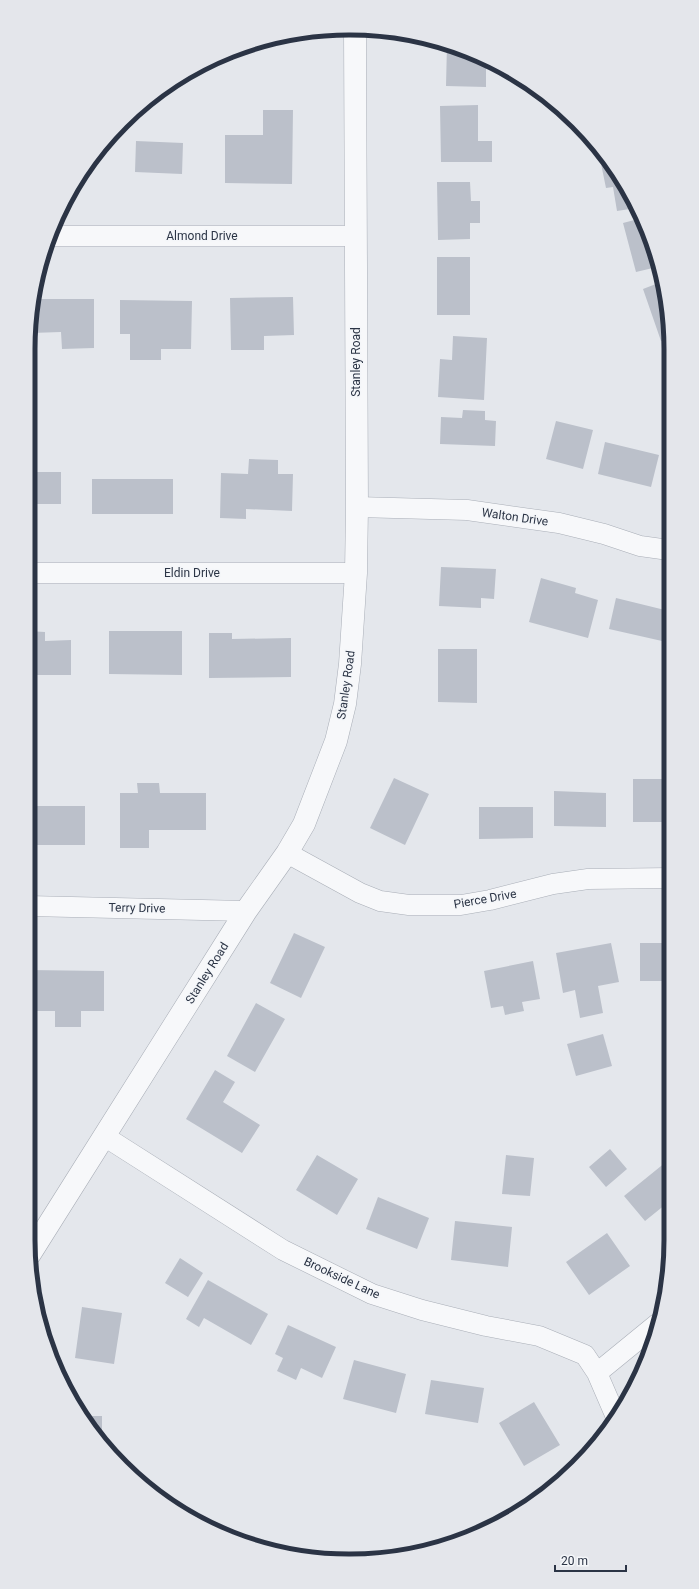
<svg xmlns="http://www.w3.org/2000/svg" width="699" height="1589" font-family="Roboto,sans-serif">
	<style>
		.building { fill: #bbc0ca }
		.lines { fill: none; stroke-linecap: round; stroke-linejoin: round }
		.minor-casing { stroke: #a9aeb7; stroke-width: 21 }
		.tertiary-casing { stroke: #a9aeb7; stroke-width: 23 }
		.minor { stroke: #f7f8fa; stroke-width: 20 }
		.tertiary { stroke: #f7f8fa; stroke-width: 22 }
		.labels { text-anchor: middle; stroke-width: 3; stroke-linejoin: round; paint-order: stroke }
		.street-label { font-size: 12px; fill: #2b3445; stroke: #f4f6f9 }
		.rim { fill: none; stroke: #2b3445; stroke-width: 5 }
	</style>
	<rect width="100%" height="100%" fill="#e4e7ec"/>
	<!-- building -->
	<path class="building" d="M447,44L453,45L486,63V87L446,86Z
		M478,105V141H492V162H441L440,106Z
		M263,110H293L292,184L225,183V135H263Z
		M136,141L183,143L182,174L135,172Z
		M604,153V154L636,208L617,211L613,187L606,188L599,154Z
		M90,163L89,174H81Z
		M437,182H470L471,201H480V223H470V239L438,240Z
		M642,218L646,226L657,267L636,272L623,223Z
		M437,257H470V315H437Z
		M661,282L668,307V339L661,341L643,289Z
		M293,297L294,335L264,336V350H231L230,298Z
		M36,299H94V348L62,349L61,332L31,333Z
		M120,300L192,301L191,349H161V360H130V334H120Z
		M453,336L487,338L484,400L438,397L440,359L452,360Z
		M463,410L485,411V420L496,421L495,446L440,444L441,417L462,418Z
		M556,421L593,430L583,469L546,459Z
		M605,442L659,455L651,487L598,474Z
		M249,459L278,460V474H293L292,511L246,509V519L220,518L221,473L248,474Z
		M28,472H61V504H28Z
		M92,479H173V514H92Z
		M441,567L496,569L494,599L481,598V608L439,606Z
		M541,578L576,588L575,593L598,600L588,638L529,622Z
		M616,598L669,611L662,641L609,629Z
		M28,631L45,632V641L71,640V675H28Z
		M109,631H182V675L109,674Z
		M209,633H232V639L291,638V677L209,678Z
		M438,649H477V703L438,702Z
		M394,778L429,794L405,845L370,828Z
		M633,779H670V822H633Z
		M137,783H159L160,793H206V830H149V848H120V793H138Z
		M554,791L606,793V827L554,826Z
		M28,806H85V845H28Z
		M479,807H533V838L479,839Z
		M294,933L325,947L301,998L270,983Z
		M611,943L619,982L598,986L603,1013L580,1018L575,990L563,993L556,953Z
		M640,943H670V981H640Z
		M533,961L540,999L522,1002L524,1011L505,1015L503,1006L491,1008L484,971Z
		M29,970L104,971V1011H81V1027H55V1011H29Z
		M256,1003L285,1019L255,1072L227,1056Z
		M603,1034L612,1066L576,1076L567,1044Z
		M215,1070L235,1082L223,1102L260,1125L242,1153L186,1119Z
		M610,1149L627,1169L606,1187L589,1167Z
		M317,1155L358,1179L337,1215L296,1190Z
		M506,1155L534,1158L530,1196L502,1194Z
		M666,1162L671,1168V1200L645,1221L624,1196Z
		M378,1197L429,1218L417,1249L366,1229Z
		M455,1221L512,1227L508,1267L451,1260Z
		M607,1233L630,1266L589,1295L566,1262Z
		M180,1258L203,1273L188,1297L165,1283Z
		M208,1280L268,1314L251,1345L204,1318L199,1327L186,1319Z
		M82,1307L122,1313L114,1364L75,1358Z
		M288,1325L336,1347L322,1378L301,1368L296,1380L277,1371L283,1358L275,1354Z
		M354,1360L406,1374L396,1413L343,1399Z
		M431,1380L484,1388L478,1423L425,1414Z
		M534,1402L560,1445L524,1466L499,1423Z
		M83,1416H102V1444L87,1423Z"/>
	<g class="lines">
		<!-- minor casing -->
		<g class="minor-casing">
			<path id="minor" d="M49,236H356
				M357,507L467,510L559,523L604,534L640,546L669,550
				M28,573H356
				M287,853L360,893L380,901L409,905H461L490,900L553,884L588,879L670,878
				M28,906L246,911
				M104,1136L283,1250L372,1294L422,1310L486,1326L539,1336L585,1355L597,1373L616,1417
				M597,1373L657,1324"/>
		</g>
		<!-- tertiary casing -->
		<g class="tertiary-casing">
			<path id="tertiary" d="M30,1254L246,911L287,853L304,824L336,741L345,704L350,664L356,573L357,507L355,30"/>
		</g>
		<!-- minor -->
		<use href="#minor" class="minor"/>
		<!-- tertiary -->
		<use href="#tertiary" class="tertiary"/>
	</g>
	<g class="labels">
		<!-- street labels -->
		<g class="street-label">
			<text x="202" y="240">Almond Drive</text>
			<text transform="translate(356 362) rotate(-90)" y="4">Stanley Road</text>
			<text transform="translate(515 517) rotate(8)" y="4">Walton Drive</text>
			<text x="192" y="577">Eldin Drive</text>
			<text transform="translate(346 685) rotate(-82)" y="4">Stanley Road</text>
			<text transform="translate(485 899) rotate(-10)" y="4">Pierce Drive</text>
			<text transform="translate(137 908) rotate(1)" y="4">Terry Drive</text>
			<text transform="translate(207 973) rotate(-58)" y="4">Stanley Road</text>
			<text transform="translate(342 1278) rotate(25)" y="4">Brookside Lane</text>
		</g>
	</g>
	<!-- crop -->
	<path d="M0 0H699V1589H0ZM349 35H350A314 314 0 0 1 664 349V1240A314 314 0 0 1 350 1554H349A314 314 0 0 1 35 1240V349A314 314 0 0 1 349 35Z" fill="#e4e6eb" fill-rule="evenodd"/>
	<path class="rim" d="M349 35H350A314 314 0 0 1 664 349V1240A314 314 0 0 1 350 1554H349A314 314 0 0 1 35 1240V349A314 314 0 0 1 349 35Z"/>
	<!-- scale -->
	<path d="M555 1565v6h71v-6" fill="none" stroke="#2b3445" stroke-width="2"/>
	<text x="561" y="1565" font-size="12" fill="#2b3445" stroke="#f4f6f9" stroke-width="3" paint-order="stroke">20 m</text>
</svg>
